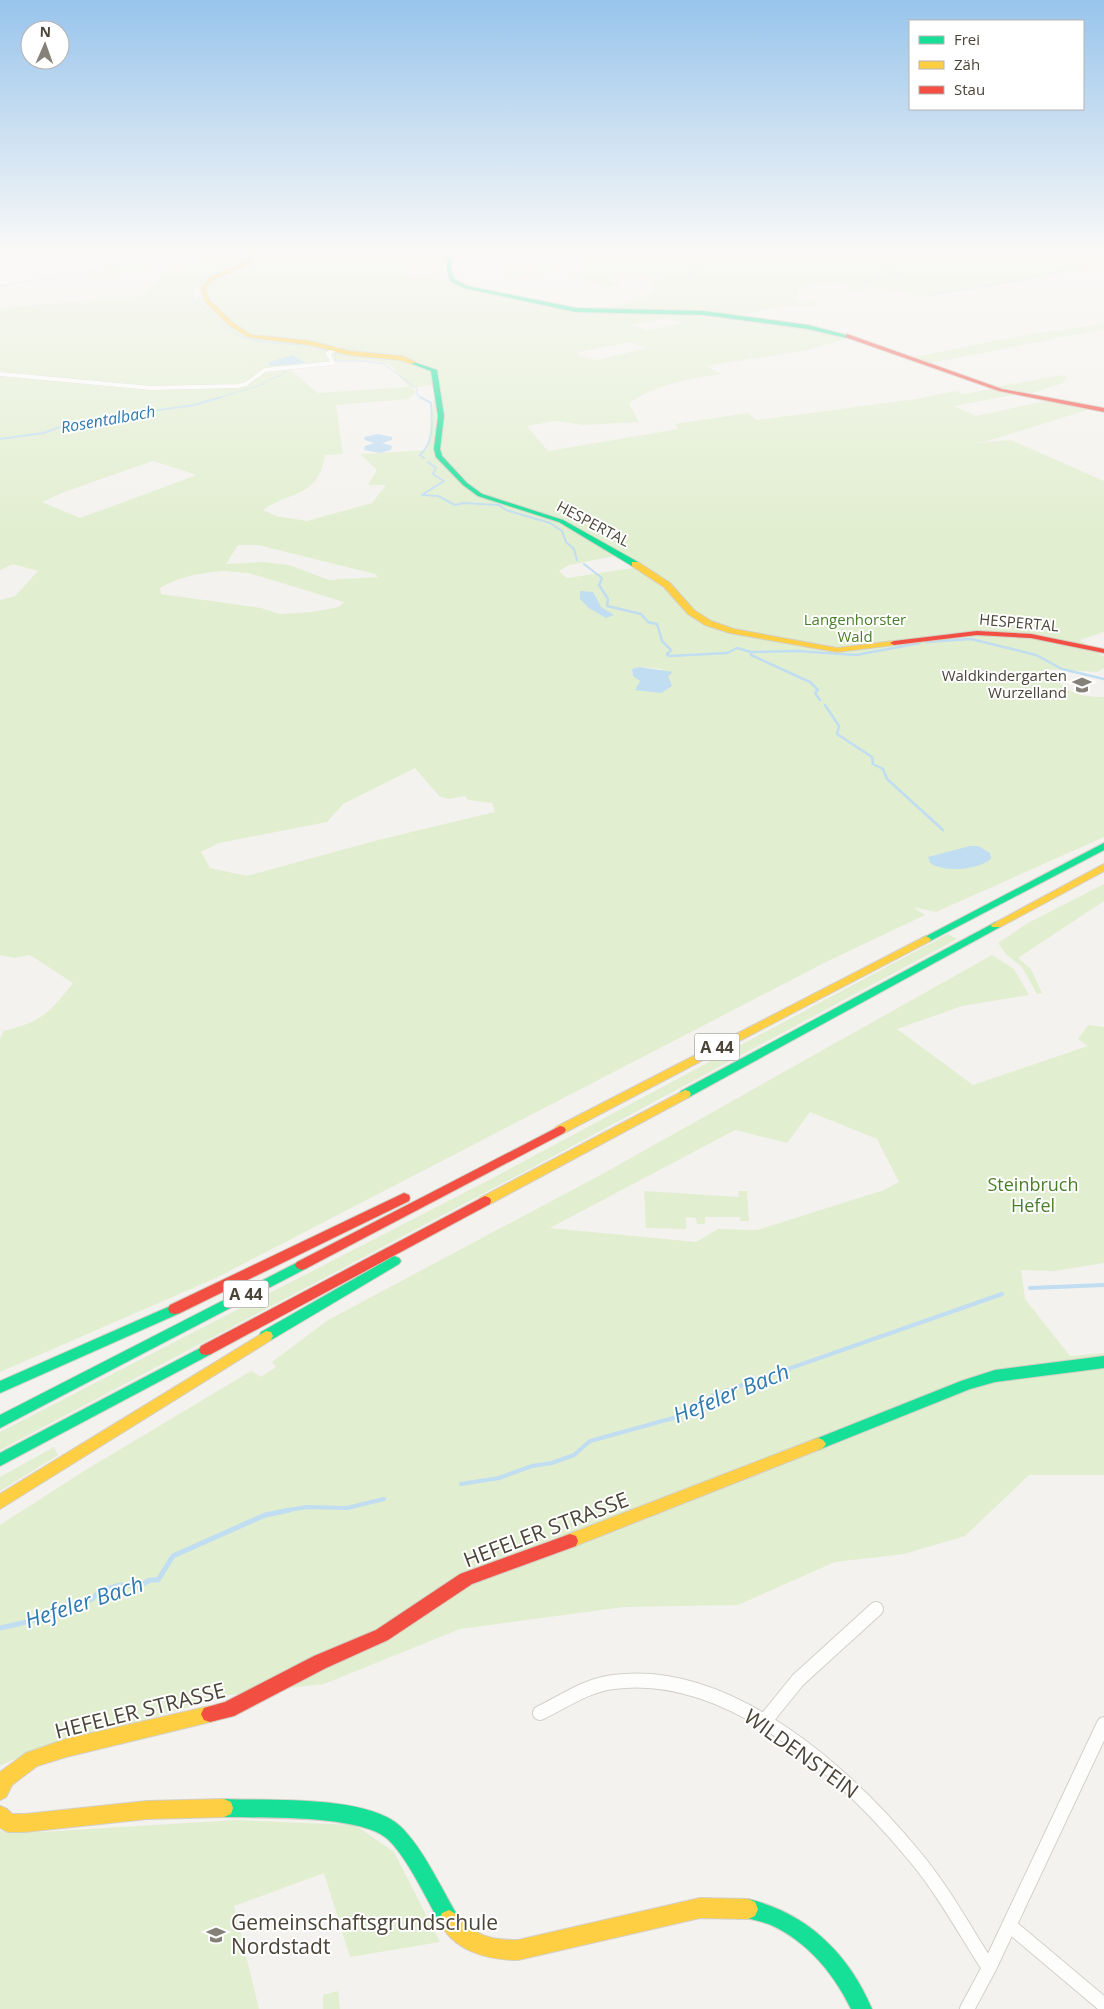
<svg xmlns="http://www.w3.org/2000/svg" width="1104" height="2009" font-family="'Open Sans',sans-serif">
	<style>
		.green { fill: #e1eecf; fill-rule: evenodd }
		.water { fill: #c0ddf1 }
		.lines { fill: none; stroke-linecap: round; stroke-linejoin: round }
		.stream-far5 { stroke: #c0ddf1; stroke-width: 1 }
		.stream-far4 { stroke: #c0ddf1; stroke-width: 2 }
		.stream-far3 { stroke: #c0ddf1; stroke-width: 2.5 }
		.stream-far2 { stroke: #c0ddf1; stroke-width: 3 }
		.stream-far1 { stroke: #c0ddf1; stroke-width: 4 }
		.stream { stroke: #c0ddf1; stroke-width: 5 }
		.street-far1-casing { stroke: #d2d0cb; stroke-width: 4.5 }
		.street-casing { stroke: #d2d0cb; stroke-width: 16 }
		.fast-casing { stroke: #d3cfc5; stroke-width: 2 }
		.slow-casing { stroke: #d3cfc5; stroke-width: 2 }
		.jam-casing { stroke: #d3cfc5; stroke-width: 2 }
		.street-far1 { stroke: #fdfdfc; stroke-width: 4 }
		.street { stroke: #fdfdfc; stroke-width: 14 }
		.fast { fill: #16e098; fill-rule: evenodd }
		.slow { fill: #ffcf43; fill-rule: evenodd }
		.jam { fill: #f24e42; fill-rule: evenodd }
		.labels { text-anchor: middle; stroke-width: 4; stroke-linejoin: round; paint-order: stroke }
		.far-street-label { font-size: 15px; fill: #4b4439; stroke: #fff }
		.far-park-label { font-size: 15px; fill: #4a7f2a; stroke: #fff }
		.far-poi-label { font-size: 15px; fill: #4b4439; stroke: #fff; text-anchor: end }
		.far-water-label { font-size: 16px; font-style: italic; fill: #2e7ab2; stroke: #fff }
		.shield { fill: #fff; stroke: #817c74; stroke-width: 1 }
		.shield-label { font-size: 16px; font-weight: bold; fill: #4b4439 }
		.park-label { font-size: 18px; fill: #4a7f2a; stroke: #fff }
		.near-street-label { font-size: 21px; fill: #4b4439; stroke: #fff }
		.near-poi-label { font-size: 21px; fill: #4b4439; stroke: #fff; text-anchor: start }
		.near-water-label { font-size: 22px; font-style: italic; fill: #2e7ab2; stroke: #fff }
	</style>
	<rect width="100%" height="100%" fill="#f4f2ee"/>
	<!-- green -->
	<path class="green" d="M93,253H194L188,258L158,259L154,257L155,256Z
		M257,253H413L419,260H447L446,265L404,270L415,278L427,277L451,282L468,288L560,308L594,309L608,307L646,296L656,288L651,282L662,278L627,274L610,280L623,283L608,288L568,275L588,270L582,268L591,266L578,261L641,253H1104V265L927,297L867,286L864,292H848L851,285L825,281L800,288L795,302L815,300L818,302L816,305L779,307L734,316L745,319L657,337L748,319L853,337L807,350L706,366L721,374C693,378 651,385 629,404L639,422L584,425L555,421L527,426L548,451L679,429L675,424L748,413L756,420L917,399L954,391L965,394L994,388L1018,394L954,406L976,416L1050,400L1091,409L987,441L971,443L1011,440L1104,481V632L1080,640L1104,657V668L1097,672L1046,669C1065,691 1074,697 1104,697V837L936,912L913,907L925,915L826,962L216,1278L0,1372V1040L3,1031C42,1022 49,1013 73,983L30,955L14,958L0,955V600L15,596L38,571L13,564L0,570V308L140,296L158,281L163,271H168V277L171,269L205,260L223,259L225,256L245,259L234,268L211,277L200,287H192L195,302L210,281L243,267ZM669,318L683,323L647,330L631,325ZM630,342L646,348L597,360L579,356V352ZM332,361C349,360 381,356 394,369C399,375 404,382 409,387L318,393L288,368ZM428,365L437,376L427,450L360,454L377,470L368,485H386L372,503L307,521L276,516L263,510C292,490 318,498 325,455L343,454L336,405L409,399L416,392L411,388L434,385L432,371ZM153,461L197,475L80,518L42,502L64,492ZM238,545H258L375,574L378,577L329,580L289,565L263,562L226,564ZM615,556L633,568L567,578L559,571L569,565ZM224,571L249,573L344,602L339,607L312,612L279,614L261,608L161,594L160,588C180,576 201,573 224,571ZM639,667L662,669L636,690L640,680L632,674V669ZM415,768L439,796L449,799L465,796L468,800L492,803L495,812L378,840L247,876L210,868L201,852L219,843L327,822L343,804Z
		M135,265L148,266L147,269H159L91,276L93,272Z
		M550,265L559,271L512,277L505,269Z
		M1104,324V329L926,364L908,358L1030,334Z
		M1062,375L1067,377L1063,383L1026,395L994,387Z
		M1104,884V901L1018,958L1031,969L1042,993L1037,994L1022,967L1007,955L998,943L1028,923Z
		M948,934L957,939L522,1173L0,1450V1432L487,1181Z
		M992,955L1014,969L1029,995L962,1006L897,1029L973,1085L1088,1046L1078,1039L1088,1025L1104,1027V1263L1054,1271L1021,1270L1025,1299L1070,1356L1104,1353V1475H1029L965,1536L904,1554L835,1562L738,1605L624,1607L460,1629L324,1684L229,1695L15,1759L0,1766V1525L84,1471L251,1371L261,1377L276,1367L272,1362L328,1320L606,1172ZM810,1112L877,1139L899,1182L884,1190L757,1230L718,1229L696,1242L550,1228L735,1130L787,1143Z
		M644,1191L739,1197L738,1191H747L749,1221H740V1217H705V1224H697L696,1218L686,1217V1229L646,1228Z
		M54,1447L58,1455L0,1491V1477Z
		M237,1820L355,1825L394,1852L440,1942L350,1957L324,1873L234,1906L259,2009H0V1831L40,1832Z
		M338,1991L340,2009H323V1995Z"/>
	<!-- water -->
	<path class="water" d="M292,355L306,363L269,366L270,362Z
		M378,434L392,437V440L382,443L392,446L391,450L380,453L364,450L365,446L374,443L365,440L364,437Z
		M580,591L593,592L601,607L614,615L606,618L589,608L580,599Z
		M639,667L673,672L668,676L672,686L661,693L635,690L640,681L633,676L632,669Z
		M970,846H978L990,853L991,859C977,870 945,873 930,863L928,857Z"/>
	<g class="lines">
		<!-- stream-far5 -->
		<path class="stream-far5" d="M120,253L150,256L192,254
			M228,253L223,261L215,263L230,268L193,282L195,287L189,296C203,305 214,319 228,329C251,345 280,343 307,345
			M690,274L693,272L690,269L715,260L760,253
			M864,284L898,274L881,264L887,255
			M0,286L88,272L159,256
			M925,296L1022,280L1104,262
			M314,345L319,349L329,351
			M336,361H364L384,364L417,389V395L422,398
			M311,363L336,361L335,353L332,352
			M264,382L282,375L288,368
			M218,398L264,384"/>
		<!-- stream-far4 -->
		<path class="stream-far4" d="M420,397L431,403C432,422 435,441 420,455L424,458
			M0,439L44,433L70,423L194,405L222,397
			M428,462L436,468L433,474L444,481L422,495L438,496L455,505L464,503L499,505L506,510L550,523L562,531L566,542L574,549L577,560
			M584,564L602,578L600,583"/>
		<!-- stream-far3 -->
		<path class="stream-far3" d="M601,581L599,585L608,599L607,606L641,614L648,622L657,624L662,641L671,650L667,654L669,656L727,653L737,648L751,652L797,651L856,655L920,643
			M926,642L971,639L1036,655L1062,669L1104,679
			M751,652V655L810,682L818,690L815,693L820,700
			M825,705L839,726L837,734L872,757L873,764L883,769L887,779L931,819"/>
		<!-- stream-far2 -->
		<path class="stream-far2" d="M930,818L943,830"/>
		<!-- stream-far1 -->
		<path class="stream-far1" d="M1030,1288L1104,1285
			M461,1484L499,1478L532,1466L552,1463L574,1455L590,1441L677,1417L714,1395L1002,1294
			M283,1511L307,1507L347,1508L384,1499"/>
		<!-- stream -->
		<path class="stream" d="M0,1628L53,1616L92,1599L100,1591L120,1585L139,1586L150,1580H158L173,1556L265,1515L290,1510"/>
		<!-- street-far1 casing -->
		<g class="street-far1-casing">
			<path id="street-far1" d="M212,253L250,258
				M0,374L151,388L238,386L246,384L265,370L333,363L328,353L337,349"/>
		</g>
		<!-- street casing -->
		<g class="street-casing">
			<path id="street" d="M540,1713C563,1702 587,1685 613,1682C729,1666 848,1775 916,1858C944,1892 965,1931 989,1968
				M764,1722L798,1680L876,1609
				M1009,1925L1104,2005
				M967,2009L989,1968L1104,1724"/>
		</g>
		<!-- fast casing -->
		<g class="fast-casing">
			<path id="fast" d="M439,253H444L452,258L451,269L454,279L467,286L576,308L704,311L808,325L850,336L847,338L808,329L704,315L576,312L464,288L450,281L447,269L448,259Z
				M410,361L437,370L444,416L440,449L442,456L467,483L482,494L563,520L638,562V566H632L559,522L478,496L463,485L436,457L434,449L438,416L431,371L410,363Z
				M1104,843V850L930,941L926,942L921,939Z
				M996,922L1000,923L1001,925L1000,927L689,1097L685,1098L679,1094L681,1091Z
				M394,1256L399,1258L401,1261L399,1264L271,1340L266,1341L261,1340L259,1336L261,1332Z
				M302,1260L307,1262L309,1265L307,1268L0,1428V1415Z
				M175,1304L180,1305L182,1309L180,1313L0,1393V1381Z
				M206,1345L211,1346L213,1350L211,1354L0,1466V1453Z
				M1104,1356V1368L995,1382L970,1389L823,1448L818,1450L813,1448L810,1444L813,1440L961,1381L995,1370Z
				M224,1799C269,1801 366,1795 400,1826C423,1848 440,1886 456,1913L459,1920L456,1927L449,1930L442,1927C429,1904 405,1852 385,1837C355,1815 263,1818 224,1817L217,1814L215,1808L217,1802Z
				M748,1899C807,1913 849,1954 872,2009H851C834,1974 808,1942 771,1925C762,1921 751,1920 741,1916L738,1909L741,1902Z"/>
		</g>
		<!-- slow casing -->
		<g class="slow-casing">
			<path id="slow" d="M252,253H257L243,267L214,279L205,288L209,300L233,323L251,335L310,341L349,351L401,356L415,362L412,364L400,360L349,355L310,345L248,337L229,325L205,301L201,288L210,277L239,265Z
				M632,562H638L670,583L694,610L711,621L734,629L837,648L894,641L898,643L894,645L837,652L730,633L705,625L688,614L664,587L632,566Z
				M1104,864V871L1000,927H992L991,925Z
				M926,936L931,939L930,941L564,1133H556L554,1130L556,1127Z
				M685,1090L689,1091L691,1094L689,1097L490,1204H480L479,1201L480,1198Z
				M266,1331L271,1332L273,1336L271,1340L0,1509V1494Z
				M818,1438L823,1440L826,1444L823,1448L570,1548L564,1546L562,1541L564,1536Z
				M210,1706L216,1708L219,1714L216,1720L210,1722L66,1757L37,1766L12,1785L6,1797L0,1800V1772L26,1753L66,1739Z
				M224,1799L231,1802L233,1808L231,1814L224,1817L147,1819L25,1832H8L0,1828V1806L7,1809L12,1814H25L147,1801Z
				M700,1898L748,1899L755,1902L758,1909L755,1916L748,1919L700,1918L518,1960C488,1960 452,1951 439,1920L442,1913L449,1910C457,1914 461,1919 467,1925C483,1939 498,1940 518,1940Z"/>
		</g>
		<!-- jam casing -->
		<g class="jam-casing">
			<path id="jam" d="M847,334L1002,389L1104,408V412L999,391L845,337Z
				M977,631L1031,634L1104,649V653L1031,638L977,635L894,645L890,643L894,641Z
				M560,1126L564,1127L566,1130L564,1133L307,1268L302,1270L297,1268L295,1265L297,1262Z
				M404,1193L409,1195L410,1198L409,1201L180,1313L175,1314L170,1313L168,1309L170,1305Z
				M485,1196L490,1198L491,1201L490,1204L211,1354L206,1355L201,1354L199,1350L201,1346Z
				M570,1534L576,1536L578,1541L576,1546L472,1584L388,1640L326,1668L234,1716L210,1722L204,1720L201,1714L204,1708L225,1702L314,1656L376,1630L460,1574Z"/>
		</g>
		<!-- street-far1 -->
		<use href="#street-far1" class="street-far1"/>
		<!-- street -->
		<use href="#street" class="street"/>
		<!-- fast -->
		<use href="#fast" class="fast"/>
		<!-- slow -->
		<use href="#slow" class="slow"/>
		<!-- jam -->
		<use href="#jam" class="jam"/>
	</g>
	<!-- sky -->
	<linearGradient id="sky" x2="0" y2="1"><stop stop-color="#98c4ec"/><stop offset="0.47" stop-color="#faf9f7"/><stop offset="1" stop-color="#faf9f7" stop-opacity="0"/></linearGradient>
	<rect width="1104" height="534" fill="url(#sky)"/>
	<!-- icons -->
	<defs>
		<g id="school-bare" transform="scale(1.5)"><path d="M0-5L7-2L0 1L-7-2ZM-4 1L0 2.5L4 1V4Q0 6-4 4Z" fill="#868178" stroke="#fff" stroke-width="2.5" paint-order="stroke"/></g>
	</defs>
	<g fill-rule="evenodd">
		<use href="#school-bare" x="1082" y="685"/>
		<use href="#school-bare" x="216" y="1935"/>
	</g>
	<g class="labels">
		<!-- far-street labels -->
		<g class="far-street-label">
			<text transform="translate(593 524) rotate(28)" y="5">HESPERTAL</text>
			<text transform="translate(1019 623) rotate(5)" y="5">HESPERTAL</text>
		</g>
		<!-- far-park labels -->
		<g class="far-park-label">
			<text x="855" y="625">Langenhorster<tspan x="855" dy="17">Wald</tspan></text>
		</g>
		<!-- far-poi labels -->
		<g class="far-poi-label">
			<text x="1067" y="681">Waldkindergarten<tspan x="1067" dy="17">Wurzelland</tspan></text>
		</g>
		<!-- far-water labels -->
		<g class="far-water-label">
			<text transform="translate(108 419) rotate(-10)" y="6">Rosentalbach</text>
		</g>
		<!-- shield labels -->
		<g class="shield">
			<rect x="694.5" y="1033.5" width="45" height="27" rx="4"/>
			<rect x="223.5" y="1280.5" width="45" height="27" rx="4"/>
		</g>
		<g class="shield-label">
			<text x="717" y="1053">A 44</text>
			<text x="246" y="1300">A 44</text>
		</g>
		<!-- park labels -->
		<g class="park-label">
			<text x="1033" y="1191">Steinbruch<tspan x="1033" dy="21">Hefel</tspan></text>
		</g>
		<!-- near-street labels -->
		<g class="near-street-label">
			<text transform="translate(546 1530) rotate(-21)" y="7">HEFELER STRASSE</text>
			<text transform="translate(140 1711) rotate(-14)" y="7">HEFELER STRASSE</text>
			<text transform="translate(801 1754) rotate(36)" y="7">WILDENSTEIN</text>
		</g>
		<!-- near-poi labels -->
		<g class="near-poi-label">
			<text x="231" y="1930">Gemeinschaftsgrundschule<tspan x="231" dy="24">Nordstadt</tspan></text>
		</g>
		<!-- near-water labels -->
		<g class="near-water-label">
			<text transform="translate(731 1393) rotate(-22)" y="8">Hefeler Bach</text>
			<text transform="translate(84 1602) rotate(-18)" y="8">Hefeler Bach</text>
		</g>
	</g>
	<!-- legend -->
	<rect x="909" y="20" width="175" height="90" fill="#ffffff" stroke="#b7b4b0"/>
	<rect x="919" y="36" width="25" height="8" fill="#16e098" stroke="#b7b4b0"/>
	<text x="954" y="45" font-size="15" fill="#4b4439">Frei</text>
	<rect x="919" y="61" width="25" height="8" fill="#ffcf43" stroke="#b7b4b0"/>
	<text x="954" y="70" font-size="15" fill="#4b4439">Zäh</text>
	<rect x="919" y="86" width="25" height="8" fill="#f24e42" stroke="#b7b4b0"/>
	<text x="954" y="95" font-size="15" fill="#4b4439">Stau</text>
	<!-- north arrow -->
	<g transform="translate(45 45) rotate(2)"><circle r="24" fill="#ffffff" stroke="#b7b4b0"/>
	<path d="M0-4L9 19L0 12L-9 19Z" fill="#868178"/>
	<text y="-8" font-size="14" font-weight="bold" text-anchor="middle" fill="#4b4439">N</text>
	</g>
</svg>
